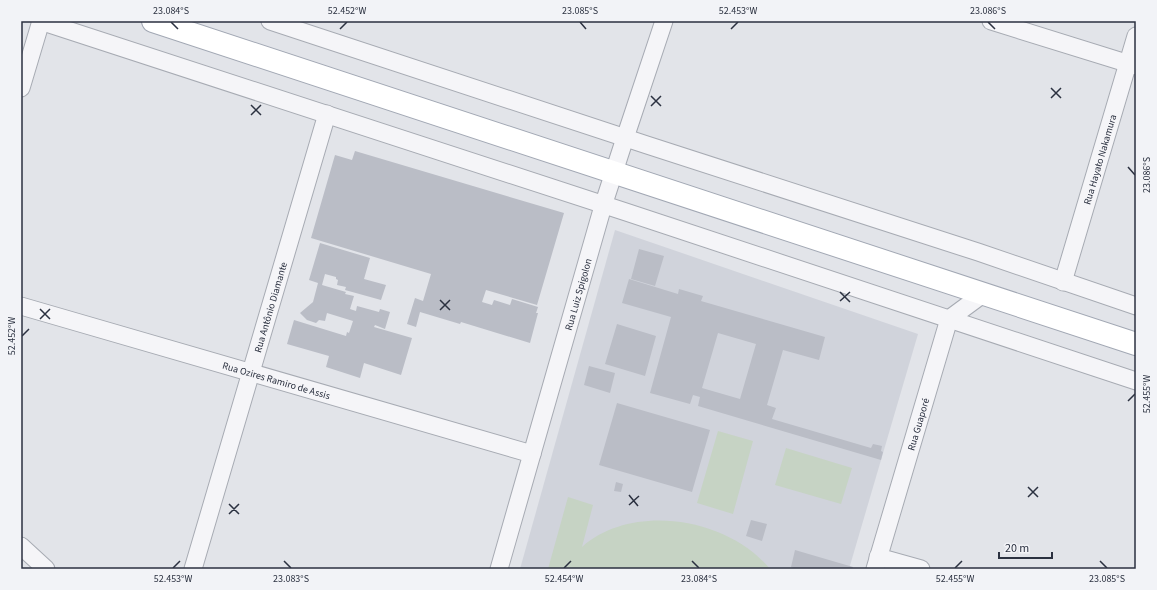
<svg xmlns="http://www.w3.org/2000/svg" width="1157" height="590" font-family="'Source Sans 3',sans-serif">
	<style>
		.built { fill: #d0d3db }
		.green { fill: #c6d3c4 }
		.building { fill: #babdc6; fill-rule: evenodd }
		.lines { fill: none; stroke-linecap: round; stroke-linejoin: round }
		.minor-casing { stroke: #a7abb3; stroke-width: 19 }
		.major-casing { stroke: #a2a8b4; stroke-width: 24 }
		.minor { stroke: #f5f5f8; stroke-width: 17 }
		.major { stroke: #fff; stroke-width: 22 }
		.ticks { fill: none; stroke: #2b3140; stroke-width: 1.5 }
		.labels { text-anchor: middle; stroke-width: 3.5; stroke-linejoin: round; paint-order: stroke }
		.street-label { font-size: 10px; fill: #2b3140; stroke: #f2f3f7 }
		.neatline { fill: none; stroke: #2b3140; stroke-width: 1.5 }
		.ticks-label { font-size: 10px; text-anchor: middle; fill: #2b3140 }
	</style>
	<rect width="100%" height="100%" fill="#e2e4e9"/>
	<!-- built -->
	<path class="built" d="M615,230L918,334L849,569H520Z"/>
	<!-- green -->
	<path class="green" d="M718,431L753,441L733,514L697,503Z
		M786,448L852,468L841,504L775,485Z
		M568,497L593,505L582,547C633,502 728,518 770,569H548Z"/>
	<!-- building -->
	<path class="building" d="M355,151L564,213L537,305L486,290L482,302L492,305L494,300L510,305L512,299L538,307L536,313H538L530,343L461,322L460,324L420,312L416,327L407,324L415,298L423,301L431,274L311,238L335,155L352,160Z
		M320,243L370,258L364,279L386,285L381,300L345,290L346,287L337,285L338,280L336,279V277L325,274L322,285L346,292L345,294L354,296L350,309L356,311L357,306L379,312L380,309L390,312L385,329L375,325L374,327L412,338L401,375L364,363L360,378L326,367L329,356L287,344L294,320L346,336L347,332L349,333L353,321L327,313L325,321L319,320L316,323L307,320L300,313L313,302L318,283L309,280Z
		M639,249L664,256L655,286L631,279Z
		M629,279L678,294L679,289L703,296L701,301L825,337L819,360L783,350L767,405L776,408L772,419L871,448L873,444L882,446L881,451L883,452L881,460L698,406L700,397L693,395L690,404L650,393L671,317L622,303ZM718,333L756,344L740,399L702,388Z
		M617,324L656,336L645,376L605,364Z
		M589,366L615,373L610,393L584,385Z
		M617,403L710,430L692,492L599,465Z
		M616,482L623,484L621,492L614,491Z
		M751,520L767,524L762,541L746,536Z
		M795,550L853,567L852,569H797L791,567Z"/>
	<g class="lines">
		<!-- minor casing -->
		<g class="minor-casing">
			<g id="minor">
				<path d="M40,21L626,212L1136,381"/>
				<path d="M270,21L647,145L978,252L1136,306"/>
				<path d="M991,21L1136,66"/>
				<path d="M21,88L41,21"/>
				<path id="s1" d="M1063,282L1136,36"/>
				<path id="s2" d="M21,306L532,454"/>
				<path d="M21,546L46,569"/>
				<path d="M878,557L921,569"/>
				<path id="s3" d="M193,569L327,114"/>
				<path id="s4" d="M499,569L603,206L625,138L664,21"/>
				<path id="s5" d="M875,569L949,319L983,294"/>
			</g>
		</g>
		<!-- major casing -->
		<g class="major-casing">
			<path id="major" d="M153,21L1136,344"/>
		</g>
		<!-- minor -->
		<use href="#minor" class="minor"/>
		<!-- major -->
		<use href="#major" class="major"/>
	</g>
	<!-- ticks -->
	<path class="ticks" d="M171,22L178,29M580,22L586,29M988,22L995,29M340,29L347,22M731,29L738,22M1051,88L1061,98M651,96L661,106M1051,98L1061,88M251,105L261,115M651,106L661,96M251,115L261,105M1128,167L1135,175M840,292L850,302M440,300L450,310M840,301L850,292M40,309L50,319M440,310L450,300M40,319L50,309M22,336L29,329M1128,401L1135,394M1028,487L1038,497M629,495L638,506M1028,497L1038,487M229,504L239,514M629,505L639,496M229,514L239,504M284,561L291,568M692,561L699,568M1100,561L1107,568M173,568L180,561M564,568L571,561M955,568L962,561"/>
	<g class="labels">
		<!-- street labels -->
		<g class="street-label">
			<text dy="4" stroke="none"><textPath href="#s1" startOffset="128">Rua Hayato Nakamura</textPath></text>
			<text dy="4" stroke="none"><textPath href="#s4" startOffset="286">Rua Luiz Spigolon</textPath></text>
			<text dy="4" stroke="none"><textPath href="#s3" startOffset="273">Rua Antônio Diamante</textPath></text>
			<text dy="4" stroke="none"><textPath href="#s2" startOffset="266">Rua Ozires Ramiro de Assis</textPath></text>
			<text dy="4" stroke="none"><textPath href="#s5" startOffset="151">Rua Guaporé</textPath></text>
		</g>
	</g>
	<!-- border -->
	<rect width="1157" height="590" fill="none" stroke="#f2f3f7" stroke-width="44"/>
	<!-- scale -->
	<path d="M999 552v6h53v-6" fill="none" stroke="#2b3140" stroke-width="2"/>
	<text x="1005" y="552" font-size="12" fill="#2b3140" stroke="#f2f3f7" stroke-width="3" paint-order="stroke">20 m</text>
	<rect x="22" y="22" width="1113" height="546" class="neatline"/>
	<g class="ticks-label">
		<text x="171" y="14">23.084°S</text>
		<text x="347" y="14">52.452°W</text>
		<text x="580" y="14">23.085°S</text>
		<text x="738" y="14">52.453°W</text>
		<text x="988" y="14">23.086°S</text>
		<text transform="translate(1146 175) rotate(-90)" y="4">23.086°S</text>
		<text transform="translate(11 336) rotate(-90)" y="4">52.452°W</text>
		<text transform="translate(1146 394) rotate(-90)" y="4">52.455°W</text>
		<text x="173" y="582">52.453°W</text>
		<text x="291" y="582">23.083°S</text>
		<text x="564" y="582">52.454°W</text>
		<text x="699" y="582">23.084°S</text>
		<text x="955" y="582">52.455°W</text>
		<text x="1107" y="582">23.085°S</text>
	</g>
</svg>
